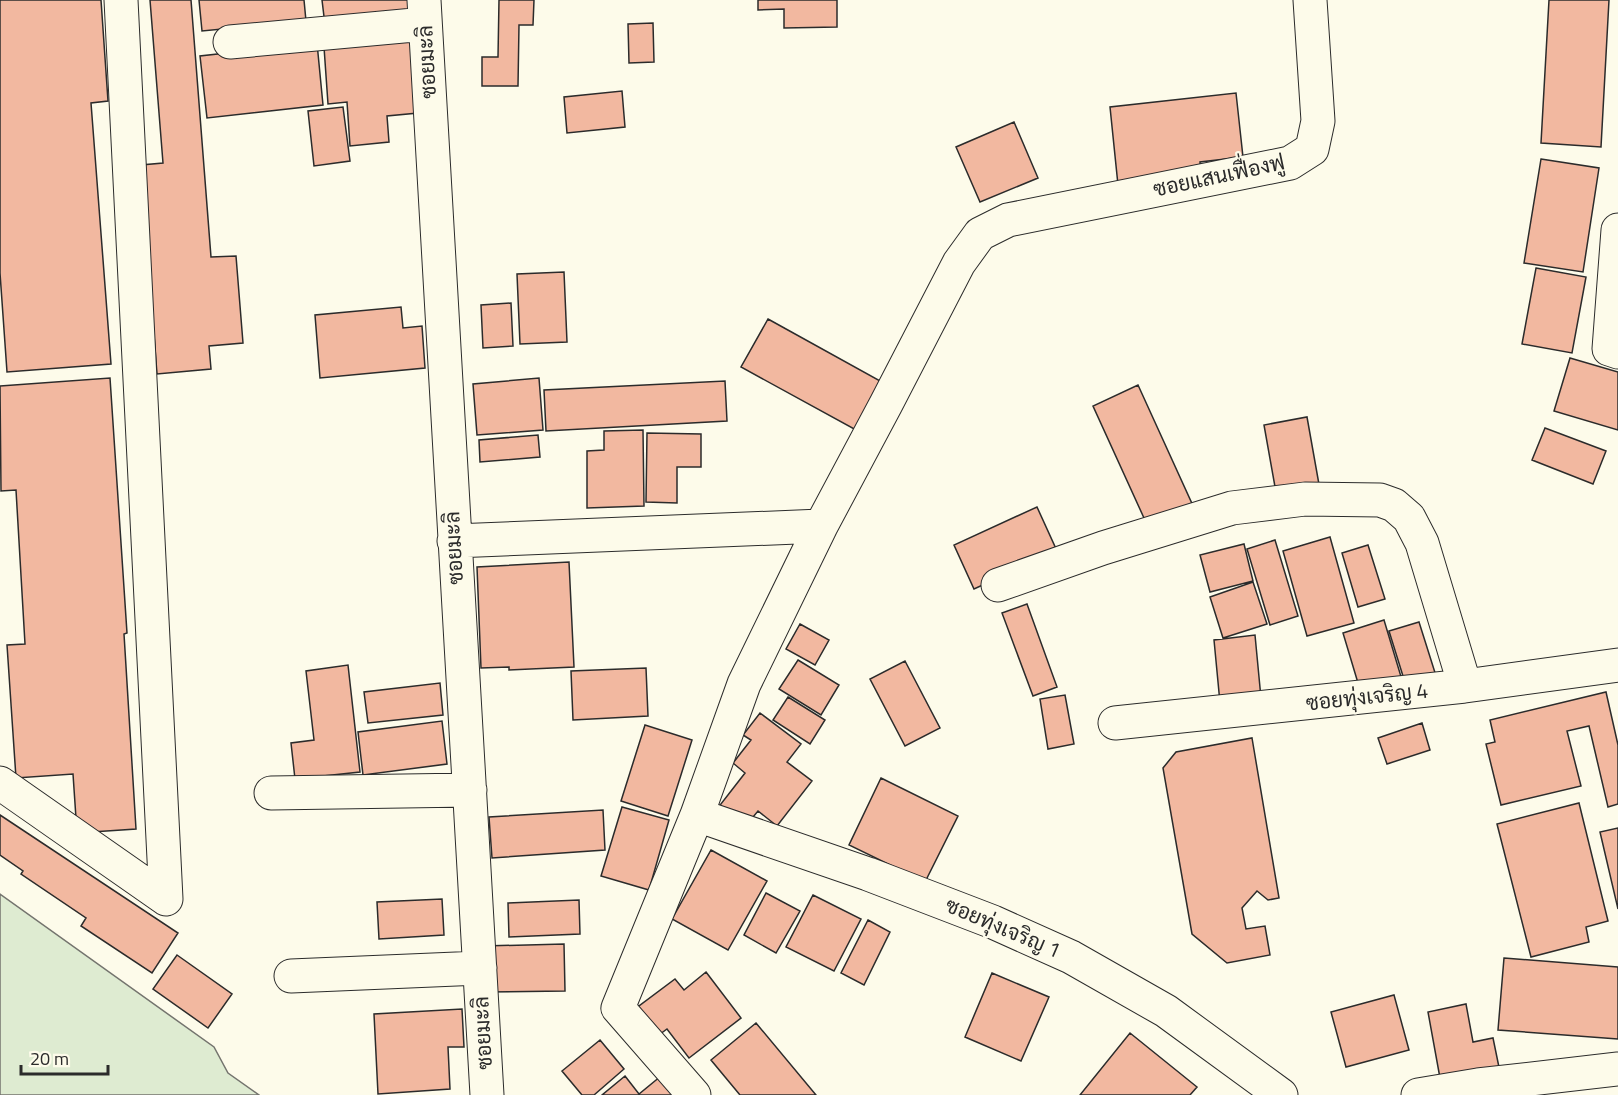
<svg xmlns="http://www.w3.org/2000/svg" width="1618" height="1095" font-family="'Titillium Web',Sarabun,sans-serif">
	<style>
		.green { fill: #deebd1; stroke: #74746e; stroke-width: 1.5 }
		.building { fill: #f2b8a0; stroke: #2b2b2b; stroke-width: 1.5 }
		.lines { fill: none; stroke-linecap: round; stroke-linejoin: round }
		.minor-casing { stroke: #2b2b2b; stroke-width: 35 }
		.minor { stroke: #fdfbea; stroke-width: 33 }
		.labels { text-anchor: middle; stroke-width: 4.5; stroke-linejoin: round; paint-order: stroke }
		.street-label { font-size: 21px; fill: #2b2b2b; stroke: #fdfbea }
	</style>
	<rect width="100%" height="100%" fill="#fdfbea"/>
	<!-- green -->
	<path class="green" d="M0,894L214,1047L228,1073L259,1095H0Z"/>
	<!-- building -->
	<path class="building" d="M0,0H101L108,101L91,103L111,364L7,372L0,273Z
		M150,0H191L211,257L236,256L243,343L209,346L211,369L157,374L141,165L163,163Z
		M199,0H304L306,21L202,31Z
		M322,0H411L413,19L325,25Z
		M499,0H534L533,25H519L518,86H482V57H498Z
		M758,0H837V27L784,28V9L758,10Z
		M1549,0H1609L1601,147L1541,143Z
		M653,23L654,62L629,63L628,24Z
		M413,40L418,113L387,116L389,142L350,146L347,102L328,104L324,47Z
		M317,43L323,105L207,118L200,56Z
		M622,91L625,127L567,133L564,97Z
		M1236,93L1243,157L1200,162L1201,175L1118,185L1110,107Z
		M343,107L350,161L314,166L308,111Z
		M1014,122L1038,178L980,202L956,147Z
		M1541,159L1599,168L1583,272L1524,263Z
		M1536,268L1586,277L1572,353L1522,344Z
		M564,272L567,342L520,344L517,274Z
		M511,303L513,346L483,348L481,305Z
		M401,307L403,328L422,326L425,368L320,378L315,315Z
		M768,319L882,382L856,430L741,367Z
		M1570,358L1618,372V430L1554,411Z
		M110,378L127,633L124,634L136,829L77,833L73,774L16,778L7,645L25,644L16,490L1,491L0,386Z
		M539,378L543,430L477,435L473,384Z
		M725,381L727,421L546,431L544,390Z
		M1138,385L1194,508L1149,529L1093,406Z
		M1307,417L1320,490L1277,498L1264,425Z
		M1545,428L1606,451L1593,484L1532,460Z
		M643,430L644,506L587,508V451L604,450V431Z
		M647,433L701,434V467H677V503L646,502Z
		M538,435L540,457L480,462L479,440Z
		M1037,507L1057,551L974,589L954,545Z
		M1330,537L1354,623L1307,636L1283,551Z
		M1275,540L1298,616L1270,625L1247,549Z
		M1244,544L1253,581L1210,592L1200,555Z
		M1368,545L1385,599L1358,607L1342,553Z
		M569,562L574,667L509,670V667L481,668L477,567Z
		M1253,582L1267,624L1223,638L1210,597Z
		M1027,604L1057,687L1033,696L1002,613Z
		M1384,620L1402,680L1361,693L1343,633Z
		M1419,622L1437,679L1407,689L1389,631Z
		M800,624L829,640L815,665L786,649Z
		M1255,635L1261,698L1220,703L1214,640Z
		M798,660L839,685L821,715L779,689Z
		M905,661L940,728L905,746L870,679Z
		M348,665L360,772L295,779L291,743L314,740L306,671Z
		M646,668L648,716L573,720L571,671Z
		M440,683L443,715L368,723L364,692Z
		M1606,692L1618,745V804L1608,807L1589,726L1567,731L1581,786L1501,805L1486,744L1495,742L1490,720Z
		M1065,695L1074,744L1048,749L1040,699Z
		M788,697L825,720L810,744L773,720Z
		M760,713L801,744L787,762L812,781L777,826L758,811L743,829L717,809L745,773L733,763L751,740L743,735Z
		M442,721L447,764L363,775L358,732Z
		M1422,723L1430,750L1387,764L1378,738Z
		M645,725L692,740L668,816L621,801Z
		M1252,738L1279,898L1268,900L1257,891L1242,908L1246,929L1265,926L1270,955L1227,963L1192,934L1163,768L1176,752Z
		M881,778L958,816L925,882L849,845Z
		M1579,803L1608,921L1586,927L1589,942L1531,957L1497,824Z
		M622,807L669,820L649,890L601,876Z
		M603,810L605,850L492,858L489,817Z
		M0,815L178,933L152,973L81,926L86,918L21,874L23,871L0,855Z
		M1618,828V909L1600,832Z
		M711,850L767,881L728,950L672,919Z
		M766,893L800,911L776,953L744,935Z
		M813,895L861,919L834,971L786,947Z
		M442,899L444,935L379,939L377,902Z
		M579,900L580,934L509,937L508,903Z
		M868,920L890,932L864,985L841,973Z
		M564,944L565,991L484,992L483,946Z
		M177,955L232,994L208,1028L153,989Z
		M1504,958L1618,967V1039L1498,1030Z
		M706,972L741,1018L689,1058L667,1029L652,1040L631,1012L675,979L684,990Z
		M992,973L1049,997L1021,1061L965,1037Z
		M1394,995L1409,1050L1346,1067L1331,1012Z
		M1466,1004L1473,1042L1493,1038L1501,1077L1442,1089L1428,1012Z
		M462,1009L464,1047H448L450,1089L378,1094L374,1014Z
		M756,1023L816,1095H740L711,1060Z
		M1130,1033L1197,1087L1190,1095H1080Z
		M600,1040L624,1069L594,1095H582L562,1071Z
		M625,1076L639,1094L661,1076L677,1095H602Z"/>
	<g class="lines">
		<!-- minor casing -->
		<g class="minor-casing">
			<path id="minor" d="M121,0L166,899
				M424,0L487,1095
				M230,42L425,24
				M1618,230L1609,349L1618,352
				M454,541L821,526
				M998,585L1103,548L1232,508L1305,499L1380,500L1394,505L1409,518L1422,543L1465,686
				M1115,723L1465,686L1618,665
				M0,783L166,899
				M271,793L470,790
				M697,815L868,874L993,922L1071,957L1166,1011L1281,1095
				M291,976L480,968
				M694,1095L618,1008L697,815L744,684L821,526L886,404L959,263L980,234L1008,220L1290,163L1312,149L1318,121L1310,0
				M1418,1095L1478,1085L1618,1069"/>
		</g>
		<!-- minor -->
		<use href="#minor" class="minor"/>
	</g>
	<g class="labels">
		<!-- street labels -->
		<g class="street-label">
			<text transform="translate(427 62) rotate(-93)" y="7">ซอยมะลิ</text>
			<text transform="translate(1219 176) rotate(-12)" y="7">ซอยแสนเฟื่องฟู</text>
			<text transform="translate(454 548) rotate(-93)" y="7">ซอยมะลิ</text>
			<text transform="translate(1367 697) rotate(-6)" y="7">ซอยทุ่งเจริญ 4</text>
			<text transform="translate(1003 928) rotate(23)" y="7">ซอยทุ่งเจริญ 1</text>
			<text transform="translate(483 1033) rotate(-93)" y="7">ซอยมะลิ</text>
		</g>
	</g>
	<!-- scale -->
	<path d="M21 1065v9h87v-9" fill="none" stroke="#2b2b2b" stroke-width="3"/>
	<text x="30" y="1065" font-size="18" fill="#2b2b2b" stroke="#fdfbea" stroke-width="4.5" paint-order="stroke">20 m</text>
</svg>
